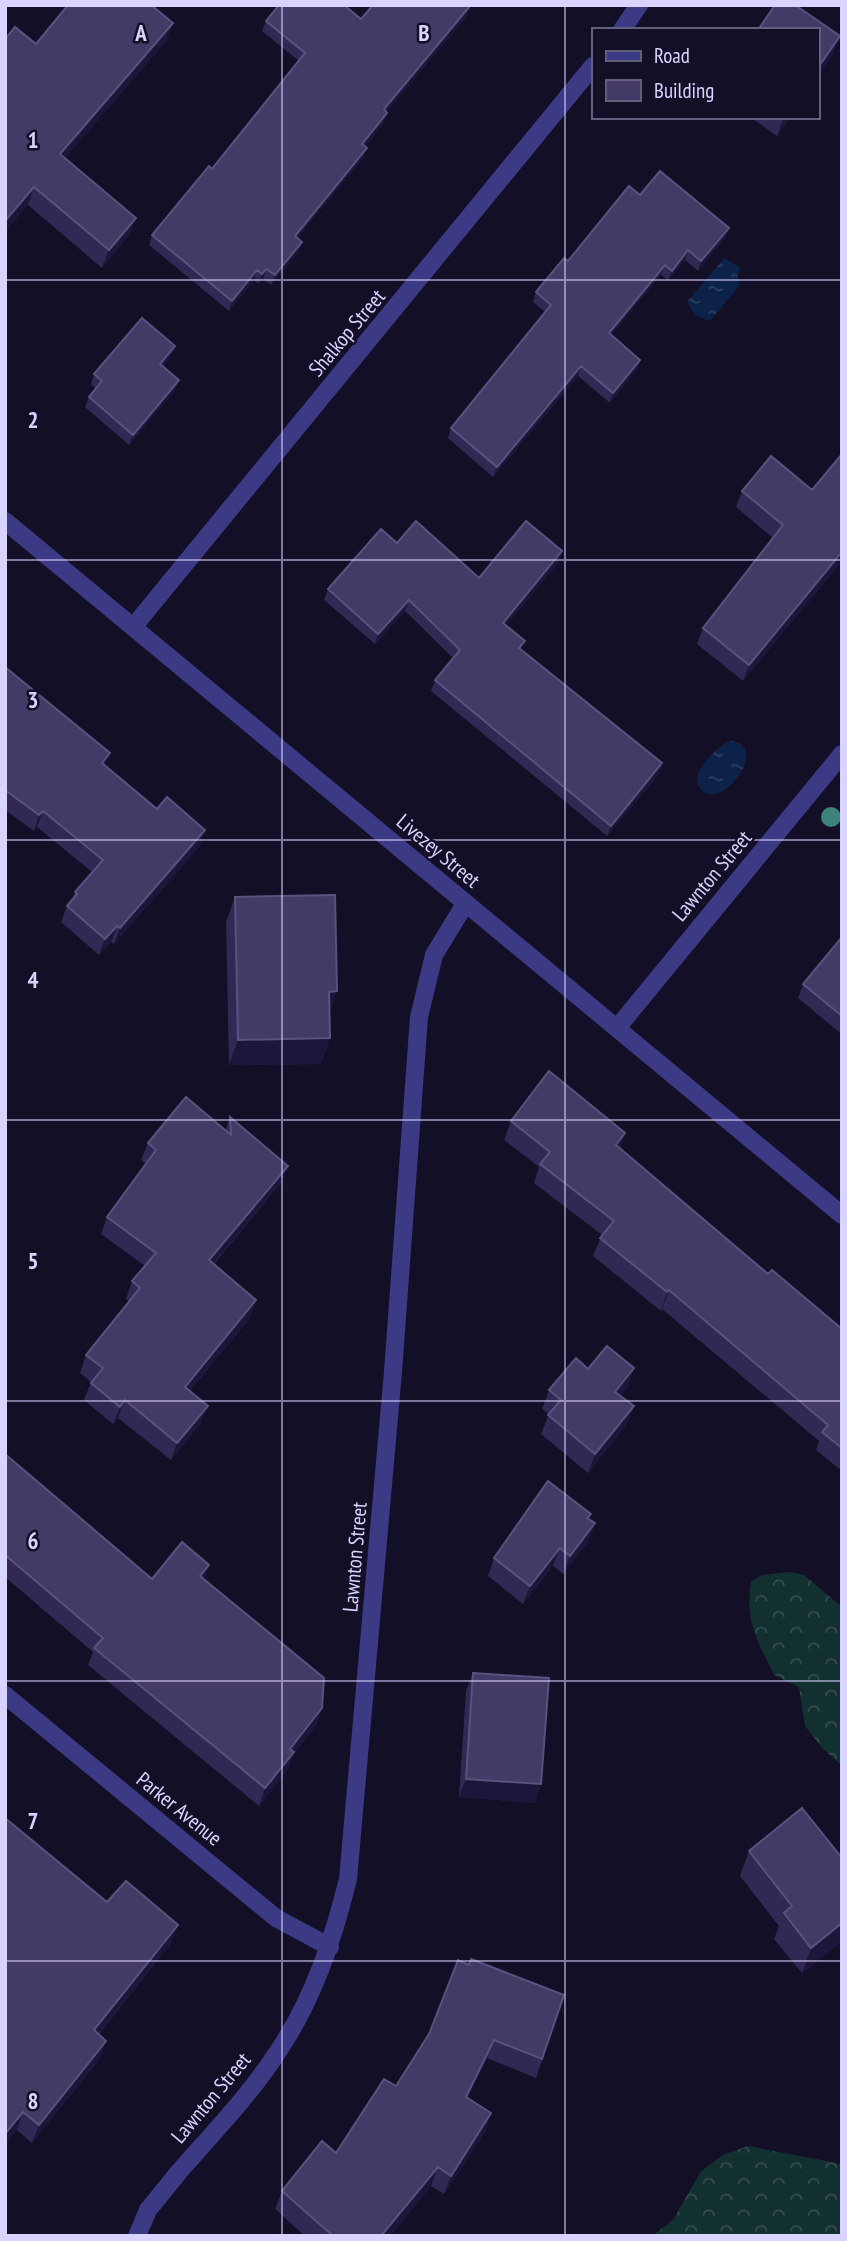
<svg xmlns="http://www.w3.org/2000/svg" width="847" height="2241" font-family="'PT Sans Narrow',sans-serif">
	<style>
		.forest { fill: url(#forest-crowns) }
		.water { fill: url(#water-ripples) }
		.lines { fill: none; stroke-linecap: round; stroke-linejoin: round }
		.service { stroke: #3d3a85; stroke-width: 18 }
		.minor { stroke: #3d3a85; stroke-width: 18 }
		.tertiary { stroke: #3d3a85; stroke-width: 18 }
		.tree { fill: #3d827b }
		.wall { fill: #312854 }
		.shaded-wall { fill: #1d163a }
		.building { fill: #433a66; stroke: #5a527e; stroke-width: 2 }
		.grid { fill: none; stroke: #d9d4ff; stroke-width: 2; stroke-opacity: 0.55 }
		.labels { text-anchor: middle; stroke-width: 5; stroke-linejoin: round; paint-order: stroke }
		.street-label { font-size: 21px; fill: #d9d4ff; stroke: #130f26 }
		.grid-label { font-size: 23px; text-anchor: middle; font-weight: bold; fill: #d9d4ff; stroke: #130f26; stroke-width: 5; stroke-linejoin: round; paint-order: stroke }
	</style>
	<defs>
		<pattern id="forest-crowns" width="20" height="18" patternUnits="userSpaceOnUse" patternTransform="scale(1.75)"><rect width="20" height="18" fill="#12302f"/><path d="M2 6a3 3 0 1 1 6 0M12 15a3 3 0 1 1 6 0" fill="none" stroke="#344d4e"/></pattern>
		<pattern id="water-ripples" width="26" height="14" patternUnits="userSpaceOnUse" patternTransform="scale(1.75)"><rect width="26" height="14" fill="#0c2248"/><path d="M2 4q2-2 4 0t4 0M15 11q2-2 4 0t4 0" fill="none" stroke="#2f4163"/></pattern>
	</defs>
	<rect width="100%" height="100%" fill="#130f26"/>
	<!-- forest -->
	<path class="forest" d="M789,1572L804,1575L842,1607V1766L822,1748L805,1726L799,1687L774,1675C757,1638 745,1624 751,1582L762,1575Z
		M748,2146L842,2164V2236H652L673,2220L701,2171L723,2155Z"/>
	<!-- water -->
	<path class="water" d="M724,258L741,268L737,275L740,285L710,321L695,315L687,302Z
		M729,741C764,743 739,785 719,793C714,795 708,795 704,792C683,777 716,748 729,741Z"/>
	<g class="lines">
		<!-- service -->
		<path class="service" d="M137,2236L148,2210L178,2173"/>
		<!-- minor -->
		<path class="minor" d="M622,30L639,5
			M134,626L593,66
			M617,1028L842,754
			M5,1695L276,1918L330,1947
			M178,2173C212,2134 249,2096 277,2053C313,2000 333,1940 348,1879L393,1372L419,1017L434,955L465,904"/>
		<!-- tertiary -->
		<path class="tertiary" d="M5,521L842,1215"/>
	</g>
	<!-- trees -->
	<circle class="tree" cx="831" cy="817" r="10"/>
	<!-- wall -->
	<path class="wall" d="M467,16L386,112L384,122L365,146L363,158L297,238L302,242L298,252L271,285L263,279L258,284L254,280L229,311L149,245L152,235L212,169L299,61L262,31L266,21Z
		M173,23L166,41L65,158L136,218L129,235L102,268L28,205L5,231V39L36,44Z
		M750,117H790L777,136Z
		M640,195L725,238L698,271L685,260L668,280L661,275L611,335L640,360L637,369L610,403L578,376L493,477L448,438L451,428L545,312L533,302L536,292L568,261Z
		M171,356L163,366L175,390L129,445L85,407L89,397L96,389L91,384L94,374Z
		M842,454V561L743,681L697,644L703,628L773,538L736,507L742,491L812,490Z
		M397,543L479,578L559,562L506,625L522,650L659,774L607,836L431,691L435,680L453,658L405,611L375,644L324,600L328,589Z
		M5,667L106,766L200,846L114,944L111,942L99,955L61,922L67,906L72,900L75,892L92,872L37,827L34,831L5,810Z
		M235,897L330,1013V1038L321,1064L229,1065L226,922Z
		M842,937V1029L839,1032L798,998L803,984Z
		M230,1117L288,1166L281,1183L214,1264L250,1318L190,1391L201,1423L171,1460L118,1418L113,1424L84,1400L91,1382L80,1373L86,1355L129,1301L126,1299L132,1281L145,1266L101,1234L107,1217L146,1164L141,1160L148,1143L225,1131Z
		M511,1121L625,1133L620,1148L768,1274L842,1329V1471L816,1450L819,1441L662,1309L661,1311L593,1256L602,1235L534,1183L539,1167L504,1140Z
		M634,1368L628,1387L620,1396L627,1424L588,1473L541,1434L549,1414L542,1409L549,1390L588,1369Z
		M5,1454L152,1579H204L322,1708L316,1726L293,1755L288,1769L259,1806L88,1665L93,1652L5,1577Z
		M591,1514L589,1519L595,1523L588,1542L563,1574L553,1566L523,1604L488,1576L494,1558Z
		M473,1673L535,1803L459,1797L466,1691Z
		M749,1851L842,1941L802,1973L774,1939L779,1926L740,1876Z
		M107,1902L171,1943L99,2034L100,2059L32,2143L17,2130L5,2144Z
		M469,1965L564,1995L536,2078L487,2058L467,2098L491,2113L485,2132L444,2194L431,2186L390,2236H305L275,2209L282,2191L336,2153L396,2086L429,2034Z"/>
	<!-- shaded-wall -->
	<path class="shaded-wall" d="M470,6L467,16L380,119L384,109Z
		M173,23L166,41L53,172L60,154Z
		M840,36L833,55L817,78V69Z
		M387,113L384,122L358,154L362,144Z
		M784,117H790L777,136Z
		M367,148L363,158L291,246L295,236Z
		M34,187L28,205L5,231V221Z
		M136,218L129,235L102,268L109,250Z
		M729,228L725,238L698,271L701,261Z
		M302,242L298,252L271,285L275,275Z
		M688,250L685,260L668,280L672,271Z
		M665,265L661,275L605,343L609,333Z
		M266,269L263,279L258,284L262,274Z
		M257,270L254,280L229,311L232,301Z
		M175,346L171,356L156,374L160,364Z
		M640,360L637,369L610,403L613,393Z
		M581,366L578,376L493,477L497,467Z
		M179,380L175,390L129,445L133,435Z
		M562,551L559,562L499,634L503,623Z
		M842,552V561L743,681L749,665Z
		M409,600L405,611L375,644L378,634Z
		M110,753L104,769L102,763Z
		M662,763L659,774L607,836L611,826Z
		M43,811L37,827L34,831L39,815Z
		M205,830L200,846L114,944L120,928Z
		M117,926L111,942L99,955L105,939Z
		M337,991L328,1017L329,992Z
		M330,1038L321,1064L229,1065L238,1040Z
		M625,1133L618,1152L616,1145Z
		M288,1166L281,1183L202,1277L209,1260Z
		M669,1290L662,1309L661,1311L667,1292Z
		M256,1300L250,1318L179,1404L185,1387Z
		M634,1368L628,1387L608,1410L615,1392Z
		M125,1400L118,1418L113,1424L120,1407Z
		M208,1406L201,1423L171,1460L177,1443Z
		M634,1406L627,1424L588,1473L595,1454Z
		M595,1523L588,1542L563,1574L570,1556Z
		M560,1548L553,1566L523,1604L530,1586Z
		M209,1565L203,1582L200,1576Z
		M322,1708L316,1726L293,1755L288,1769L259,1806L265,1788L290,1749Z
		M466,1779L541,1784L535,1803L459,1797Z
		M842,1923V1941L802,1973L811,1948Z
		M178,1925L171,1943L87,2048L94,2030Z
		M494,2040L487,2058L459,2115L466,2097Z
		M106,2041L100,2059L32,2143L39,2125Z
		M23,2112L17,2130L5,2144V2134Z
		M491,2113L485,2132L444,2194L451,2176Z
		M438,2167L431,2186L390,2236H381Z"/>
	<!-- building -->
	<path class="building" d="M68,5H151L173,23L60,154L136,218L109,250L34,187L5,221V39L15,27L36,44Z
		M279,5H344L361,19L373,5H469L470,6L384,109L387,113L362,144L367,148L295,236L302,242L275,275L266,269L262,274L257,270L232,301L152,235L209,166L212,169L305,53L266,21Z
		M775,5H795L840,36L817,69V30H758Z
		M660,171L729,228L701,261L688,250L672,271L665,265L609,333L640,360L613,393L581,366L497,467L451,428L551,305L536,292L564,258L568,261L629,186L640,195Z
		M142,318L175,346L160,364L179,380L133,435L89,397L102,381L94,374Z
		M842,454V552L749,665L703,628L783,525L742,491L771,456L812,490Z
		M416,521L479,578L526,521L562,551L503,623L525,641L519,648L662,763L611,826L435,680L460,650L409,600L378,634L328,589L381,529L397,543Z
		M5,667L110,753L102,763L157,809L167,797L205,830L120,928L117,926L105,939L67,906L77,894L75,892L103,860L43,811L39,815L5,790Z
		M335,895L337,991L329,992L330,1038L238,1040L235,897Z
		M842,937V1016L803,984Z
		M549,1071L625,1133L616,1145L768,1274L772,1270L842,1329V1448L822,1432L828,1425L669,1290L667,1292L600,1238L614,1221L540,1164L550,1152L511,1121Z
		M186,1097L231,1135L230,1117L288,1166L209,1260L256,1300L185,1387L208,1406L177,1443L125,1400L120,1407L91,1383L103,1368L86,1355L140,1288L132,1281L156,1253L107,1217L156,1150L148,1143Z
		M607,1346L634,1368L615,1392L634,1406L595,1454L548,1415L561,1400L549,1390L576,1358L588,1369Z
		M5,1454L152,1579L182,1542L209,1565L200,1576L324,1678L322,1708L290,1749L294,1752L265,1788L94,1648L103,1638L5,1555Z
		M548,1481L591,1514L587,1518L595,1523L570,1556L560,1548L530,1586L494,1558Z
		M473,1673L549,1678L541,1784L466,1779Z
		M802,1808L842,1858V1923L811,1948L784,1913L792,1906L749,1851Z
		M5,1818L107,1902L126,1881L178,1925L94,2030L106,2041L39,2125L23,2112L5,2134Z
		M471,1959L564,1995L542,2059L494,2040L466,2097L491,2113L451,2176L438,2167L381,2236H333L282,2191L322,2141L336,2153L384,2079L396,2086L429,2034L458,1960L469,1965Z"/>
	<!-- grid -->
	<path class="grid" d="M282,5V2236M565,5V2236M5,280H842M5,560H842M5,840H842M5,1120H842M5,1401H842M5,1681H842M5,1961H842"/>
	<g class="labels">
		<!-- street labels -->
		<g class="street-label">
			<text transform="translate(347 333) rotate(-50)" y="7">Shalkop Street</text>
			<text transform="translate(438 851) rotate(40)" y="7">Livezey Street</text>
			<text transform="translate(712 876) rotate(-50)" y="7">Lawnton Street</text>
			<text transform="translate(355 1557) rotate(-85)" y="7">Lawnton Street</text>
			<text transform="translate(179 1809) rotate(39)" y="7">Parker Avenue</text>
			<text transform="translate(211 2098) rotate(-50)" y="7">Lawnton Street</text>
		</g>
	</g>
	<g class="grid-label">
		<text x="141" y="41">A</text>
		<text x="424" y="41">B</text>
		<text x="33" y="148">1</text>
		<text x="33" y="428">2</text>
		<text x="33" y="708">3</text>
		<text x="33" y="988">4</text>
		<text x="33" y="1269">5</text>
		<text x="33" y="1549">6</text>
		<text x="33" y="1829">7</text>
		<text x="33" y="2109">8</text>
	</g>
	<!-- border -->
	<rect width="847" height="2241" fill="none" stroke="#d9d4ff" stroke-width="14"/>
	<!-- legend -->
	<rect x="592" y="28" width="228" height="91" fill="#130f26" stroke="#625e7d" stroke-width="2"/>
	<rect x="606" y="51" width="35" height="10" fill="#3d3a85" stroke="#625e7d" stroke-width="2"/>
	<text x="654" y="63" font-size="21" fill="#d9d4ff">Road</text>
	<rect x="606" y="80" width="35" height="21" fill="#433a66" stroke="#625e7d" stroke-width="2"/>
	<text x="654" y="98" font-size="21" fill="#d9d4ff">Building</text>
</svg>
